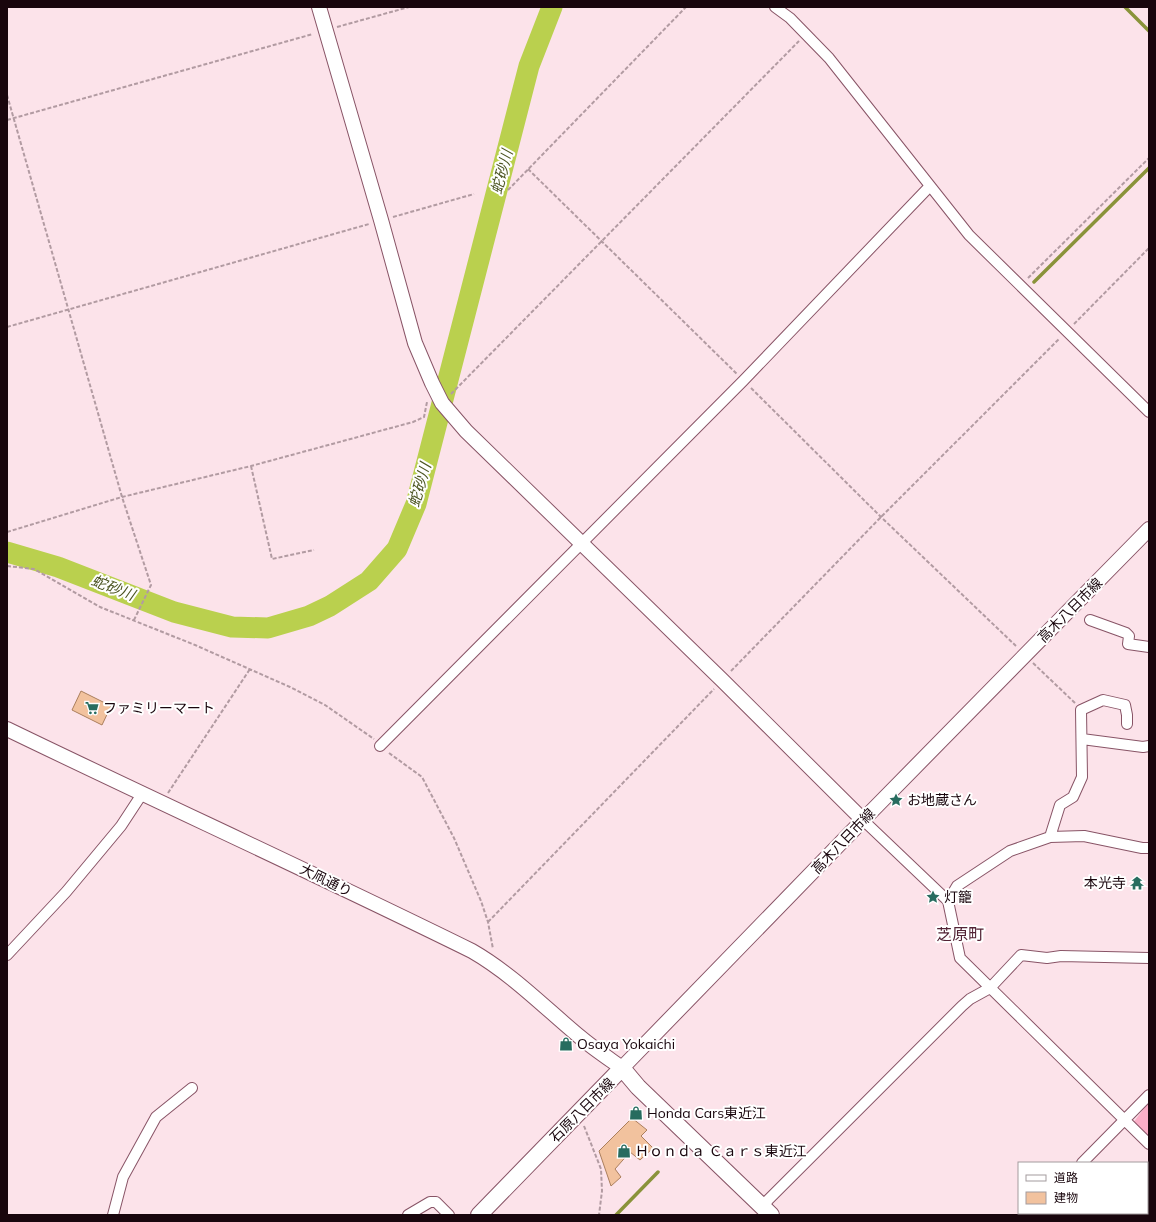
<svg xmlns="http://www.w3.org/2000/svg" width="1156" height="1222" font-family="Mulish,'Noto Sans JP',sans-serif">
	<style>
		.green { fill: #faaec7 }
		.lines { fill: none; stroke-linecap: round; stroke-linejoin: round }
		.stream { stroke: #8a933a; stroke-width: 3.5 }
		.river { stroke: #bad04e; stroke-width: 21 }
		.building { fill: #f2c29e; stroke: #ab7f5d }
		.street-casing { stroke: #885466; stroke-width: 12 }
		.secondary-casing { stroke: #885466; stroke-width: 16 }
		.primary-casing { stroke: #885466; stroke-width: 18 }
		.path { stroke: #b29ba2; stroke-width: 2; stroke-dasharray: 4 2; stroke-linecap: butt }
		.street { stroke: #fff; stroke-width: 10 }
		.secondary { stroke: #fff; stroke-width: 14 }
		.primary { stroke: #fff; stroke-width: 16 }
		.labels { text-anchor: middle; stroke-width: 4; stroke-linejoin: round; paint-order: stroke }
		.street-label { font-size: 14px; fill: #19060d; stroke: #fff }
		.poi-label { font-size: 14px; fill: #19060d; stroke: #fff; text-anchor: start }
		.water-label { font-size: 15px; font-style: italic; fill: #4c5522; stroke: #fff }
		.quarter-label { font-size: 16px; fill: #522335; stroke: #fff }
	</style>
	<rect width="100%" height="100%" fill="#fce3ea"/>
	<!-- green -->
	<path class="green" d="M1149,1102V1141L1132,1124Z"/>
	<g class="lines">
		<!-- stream -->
		<path class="stream" d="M1125,7L1149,31
			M1034,282L1149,168
			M616,1215L658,1172"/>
		<!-- river -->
		<path class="river" d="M7,552L58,567L174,612L232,627L268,628L309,616L330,606L369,581L397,549L416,504L529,66L552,7"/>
	</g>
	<!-- building -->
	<path class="building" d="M81,691L111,706L102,725L72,710Z
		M632,1118L647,1130L641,1136L653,1148L640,1160L630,1152L615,1169L621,1177L611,1186L599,1151Z"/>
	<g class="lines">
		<!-- street casing -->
		<g class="street-casing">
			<path id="street" d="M775,7L790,18L829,58L969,235L1149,412
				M1090,620L1126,633L1129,636L1128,644L1149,647
				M1082,739L1143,747L1149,746
				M380,746L743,381L930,186
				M863,820L948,901L960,958L1149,1144
				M1050,837L1060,805L1073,797L1082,777L1081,710L1103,700L1125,705L1127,715V724
				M948,901L957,886L1010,851L1050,837L1084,836L1142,848H1149
				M7,955L66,892L121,826L142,794
				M1082,1163L1149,1095
				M763,1207L768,1200L962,1006L970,999L990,988L1021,955L1047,958L1061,956L1149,958
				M113,1215L123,1177L156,1117L192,1088
				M408,1215L430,1202H436L449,1215
				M1030,1215L1032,1213"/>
		</g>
		<!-- secondary casing -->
		<g class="secondary-casing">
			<path id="secondary" d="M319,7L381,220L415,343L432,383L442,403L466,431L722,680L863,820
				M7,729C162,804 318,875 472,951C512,974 545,1008 580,1037C593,1048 608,1058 622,1068L863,820L1149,529"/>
		</g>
		<!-- primary casing -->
		<g class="primary-casing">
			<path id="primary" d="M479,1215L622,1068L638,1087L771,1215"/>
		</g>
		<!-- path -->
		<path class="path" d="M337,27L409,7
			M7,95L122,497L151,585L134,620
			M7,120L313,34
			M528,169L737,374
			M508,190L686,7
			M393,217L474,194
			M1028,278L1149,158
			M1074,324L1149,248
			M7,327L369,224
			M751,388L881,517L1016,646
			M451,394L799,41
			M251,466L272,559L314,550
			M7,532L122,497L251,466L413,422L424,417L427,402
			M7,566L34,569L100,607L195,645L290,687L325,705L374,739
			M1033,663L1075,703
			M731,671L881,517L1059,339
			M389,753L422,777L454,838L481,901L488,922L493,949
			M168,793L250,669
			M488,922L714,689
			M584,1126L601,1169L602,1191L599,1215"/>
		<!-- street -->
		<use href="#street" class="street"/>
		<!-- secondary -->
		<use href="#secondary" class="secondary"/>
		<!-- primary -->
		<use href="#primary" class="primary"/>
	</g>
	<!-- icons -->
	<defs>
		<g id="supermarket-bare" transform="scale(1.08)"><path d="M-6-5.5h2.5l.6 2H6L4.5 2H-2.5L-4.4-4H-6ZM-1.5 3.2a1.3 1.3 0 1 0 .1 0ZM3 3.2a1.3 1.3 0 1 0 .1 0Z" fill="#276c5f" stroke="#fff" stroke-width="2.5" paint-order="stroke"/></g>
		<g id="sight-bare" transform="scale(1.08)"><path d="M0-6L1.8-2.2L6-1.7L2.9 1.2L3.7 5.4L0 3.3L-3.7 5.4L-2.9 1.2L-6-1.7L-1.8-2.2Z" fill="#276c5f" stroke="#fff" stroke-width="2.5" paint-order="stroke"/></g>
		<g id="temple-bare" transform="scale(1.08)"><path d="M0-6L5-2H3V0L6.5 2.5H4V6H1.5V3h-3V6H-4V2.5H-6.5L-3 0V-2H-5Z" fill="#276c5f" stroke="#fff" stroke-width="2.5" paint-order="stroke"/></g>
		<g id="shop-bare" transform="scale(1.08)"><path d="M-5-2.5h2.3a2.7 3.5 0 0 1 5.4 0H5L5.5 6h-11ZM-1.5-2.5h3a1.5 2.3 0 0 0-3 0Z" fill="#276c5f" stroke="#fff" stroke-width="2.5" paint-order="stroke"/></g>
	</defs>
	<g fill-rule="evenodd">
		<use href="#supermarket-bare" x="92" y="708"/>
		<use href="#sight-bare" x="896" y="800"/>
		<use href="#temple-bare" x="1137" y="883"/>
		<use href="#sight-bare" x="933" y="897"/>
		<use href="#shop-bare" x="566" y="1044"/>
		<use href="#shop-bare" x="636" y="1113"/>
		<use href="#shop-bare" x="624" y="1151"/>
	</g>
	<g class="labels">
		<!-- street labels -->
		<g class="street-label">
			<text transform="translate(1070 610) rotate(-45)" y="5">高木八日市線</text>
			<text transform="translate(843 841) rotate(-46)" y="5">高木八日市線</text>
			<text transform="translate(326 880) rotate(26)" y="5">大凧通り</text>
			<text transform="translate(582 1110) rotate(-45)" y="5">石原八日市線</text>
		</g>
		<!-- poi labels -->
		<g class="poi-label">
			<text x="103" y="713">ファミリーマート</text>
			<text x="907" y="805">お地蔵さん</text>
			<text x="1126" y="888" text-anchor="end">本光寺</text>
			<text x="944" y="902">灯籠</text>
			<text x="577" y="1049">Osaya Yokaichi</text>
			<text x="647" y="1118">Honda Cars東近江</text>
			<text x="635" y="1156">Ｈｏｎｄａ Ｃａｒｓ東近江</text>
		</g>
		<!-- water labels -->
		<g class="water-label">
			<text transform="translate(502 172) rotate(-75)" y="5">蛇砂川</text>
			<text transform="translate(420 485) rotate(-74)" y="5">蛇砂川</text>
			<text transform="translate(113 588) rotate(21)" y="5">蛇砂川</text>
		</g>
		<!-- quarter labels -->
		<g class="quarter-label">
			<text x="960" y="940">芝原町</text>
		</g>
	</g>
	<!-- border -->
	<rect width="1156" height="1222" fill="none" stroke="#19060d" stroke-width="16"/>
	<!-- legend -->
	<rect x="1018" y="1162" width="130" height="52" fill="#ffffff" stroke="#a39b9e"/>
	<rect x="1026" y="1175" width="20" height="6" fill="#ffffff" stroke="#a39b9e"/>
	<text x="1054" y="1182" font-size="12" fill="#19060d">道路</text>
	<rect x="1026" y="1192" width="20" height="12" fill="#f2c29e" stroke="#a39b9e"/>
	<text x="1054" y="1202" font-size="12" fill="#19060d">建物</text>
</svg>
